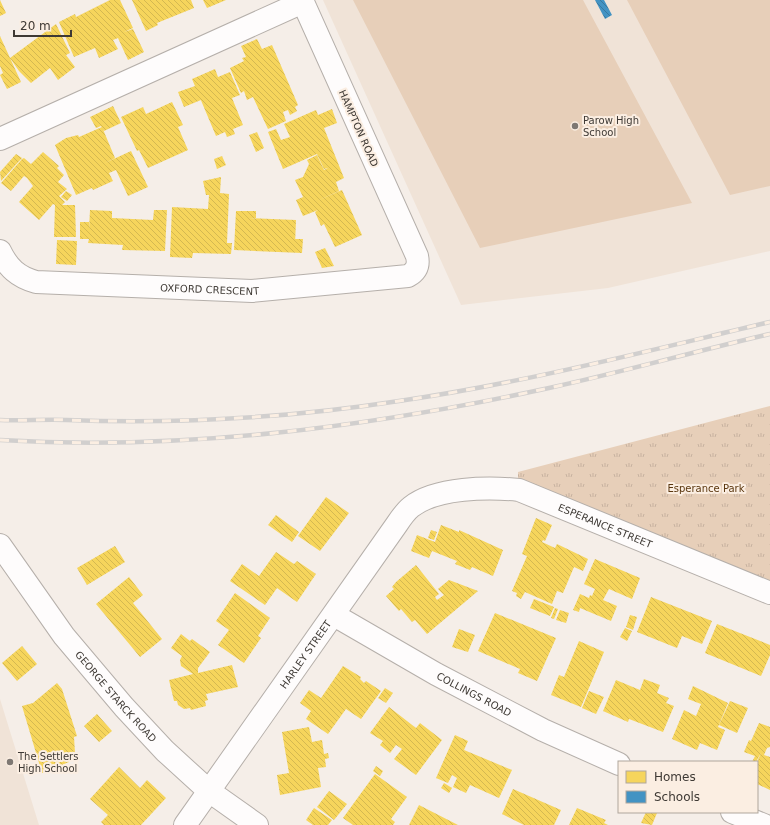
<svg xmlns="http://www.w3.org/2000/svg" width="770" height="825" font-family="'DejaVu Sans',sans-serif">
	<style>
		.built { fill: #f0e3d7 }
		.grass { fill: url(#grass-tufts) }
		.pitch { fill: #e7cfb9 }
		.homes { fill: url(#homes-back-hatch) }
		.schools { fill: url(#schools-back-hatch) }
		.lines { fill: none; stroke-linecap: round; stroke-linejoin: round }
		.street-casing { stroke: #b5afaa; stroke-width: 24 }
		.street { stroke: #fefcfc; stroke-width: 22 }
		.rail-casing { stroke: #d1cfce; stroke-width: 4.5 }
		.rail { stroke: #fbeee2; stroke-width: 3; stroke-dasharray: 9; stroke-linecap: butt }
		.poi-dot { fill: #7e7873; stroke: #fbeee2; stroke-width: 1.5 }
		.labels { text-anchor: middle; stroke-width: 4; stroke-linejoin: round; paint-order: stroke }
		.poi-label { font-size: 10px; fill: #3e3934; stroke: #fbeee2; text-anchor: start }
		.street-label { font-size: 10px; fill: #3e3934; stroke: #fbeee2 }
		.park-label { font-size: 10px; fill: #5a360e; stroke: #fbeee2 }
	</style>
	<defs>
		<pattern id="grass-tufts" width="24" height="20" patternUnits="userSpaceOnUse"><rect width="24" height="20" fill="#e7cfb9"/><path d="M3 7l-1-3M5 7V3M7 7l1-3M15 17l-1-3M17 17v-4M19 17l1-3" fill="none" stroke="#c7b2a0"/></pattern>
		<pattern id="homes-back-hatch" width="6" height="6" patternUnits="userSpaceOnUse"><rect width="6" height="6" fill="#f6d55c"/><path d="M-1 5l2 2M0 0l6 6M5-1l2 2" fill="none" stroke="#d4b851"/></pattern>
		<pattern id="schools-back-hatch" width="6" height="6" patternUnits="userSpaceOnUse"><rect width="6" height="6" fill="#4393c3"/><path d="M-1 5l2 2M0 0l6 6M5-1l2 2" fill="none" stroke="#39799f"/></pattern>
	</defs>
	<rect width="100%" height="100%" fill="#f5eee8"/>
	<!-- built -->
	<path class="built" d="M323,0H770V251L608,288L461,305Z
		M0,699L39,825H0Z"/>
	<!-- grass -->
	<path class="grass" d="M770,406V583L518,479V472Z"/>
	<!-- pitch -->
	<path class="pitch" d="M353,0H583L692,203L480,248Z
		M627,0H770V186L730,195Z"/>
	<!-- homes -->
	<path class="homes" d="M0,0L6,13L0,16Z
		M110,0H120L133,28L124,32L133,29L144,52L128,60L118,38L113,40L118,49L99,58L95,48L74,57L59,22L75,14L76,17Z
		M132,0H191L194,8L157,23L158,25L146,31Z
		M203,0H226L207,8Z
		M56,24L70,53L66,55L75,67L58,80L50,68L31,83L19,71L10,58Z
		M0,36L21,82L7,89L0,75L3,73L0,66Z
		M257,39L262,49L272,45L298,105L295,107L297,111L290,115L288,110L283,112L286,121L268,129L253,97L247,100L244,91L241,93L230,68L244,61L242,58L246,57L241,46Z
		M215,69L218,77L230,72L240,95L232,98L243,125L233,129L235,134L227,137L225,132L216,136L192,79Z
		M195,86L201,100L184,107L178,92Z
		M172,102L183,125L178,127L188,150L148,168L139,150L137,151L121,117L143,107L146,114Z
		M113,106L121,123L104,131L101,126L96,128L90,117Z
		M332,109L337,123L324,128L344,178L336,182L339,191L317,201L342,190L362,235L335,247L324,224L321,226L315,212L318,210L303,216L296,200L303,197L295,180L303,177L309,164L307,160L317,155L325,172L324,170L328,168L324,169L317,154L283,169L268,132L276,129L281,140L290,137L284,124L316,110L318,115Z
		M102,127L115,158L105,163L131,151L148,187L128,196L116,170L109,173L113,181L93,190L92,188L76,195L55,145L66,138L78,135L79,137Z
		M257,132L264,148L256,152L249,135Z
		M43,152L59,166L57,168L64,175L58,182L67,189L59,196L65,202L62,205H75L76,237H54L55,205L53,204L39,220L19,202L33,186L27,178L24,176L11,191L1,183L22,159L24,158L31,164Z
		M16,154L22,158L1,181L0,172Z
		M222,156L226,165L217,169L214,159Z
		M221,177L220,193L229,194L227,243H232L231,254L193,253L192,258L170,257L172,207L208,209L209,195H206L203,181Z
		M66,191L72,195L67,201L61,197Z
		M90,210L112,211V218L153,220L154,210H167L165,251L122,250L123,245L88,243L89,239H80V222H89V229Z
		M236,211H256V218H248L296,220L295,245V239H303L302,253L234,250Z
		M57,240L77,241L76,265L56,264Z
		M325,248L334,266L322,268L315,252Z
		M326,497L349,513L320,551L298,536Z
		M276,515L299,532L292,542L268,525Z
		M536,518L552,525L545,541L543,540L542,542L555,548L557,544L588,559L583,571L574,567L563,593L557,591L552,604L525,592L521,599L516,596L517,593L512,591L527,556L522,554Z
		M441,525L459,532V530L503,550L493,576L472,567L470,570L455,564L457,561L432,551L429,558L411,551L417,535L435,542Z
		M431,530L437,532L434,540L428,538Z
		M115,546L125,562L87,585L77,568Z
		M276,552L294,564L297,561L316,574L297,602L277,588L265,605L230,581L242,564L259,576Z
		M595,559L640,578L632,599L609,589L603,600L617,606L611,621L580,608L579,612L573,610L580,594L589,598L590,595L592,596L595,589L584,584Z
		M416,565L439,594L435,597L437,600L444,595L438,589L449,580L478,591L427,634L415,620L412,622L401,609L399,611L386,596L394,589L392,587L396,582Z
		M129,577L143,595L133,603L162,639L140,657L96,604Z
		M235,593L270,618L258,636L261,638L244,663L218,645L229,630L216,621Z
		M651,597L712,621L702,644L682,636L677,648L637,632Z
		M534,599L554,607L550,616L530,608Z
		M555,608L558,609L554,619L551,618Z
		M560,610L569,613L566,623L556,620Z
		M495,613L556,638L537,681L518,673L520,669L478,651Z
		M630,615L637,617L633,630L626,627Z
		M717,624L770,645V655L761,676L705,653Z
		M625,628L632,631L627,641L620,637Z
		M459,629L475,635L468,652L452,647Z
		M181,634L190,641L192,639L210,652L198,668V673L232,665L238,687L206,694L208,700L205,701L206,706L191,710L190,708L184,709L178,705L177,701H174L169,680L193,674L181,666L180,660L182,656L171,648Z
		M579,641L604,652L581,707L551,695L559,675L564,677Z
		M22,646L37,664L17,681L2,663Z
		M343,666L361,677L360,679L364,683L366,681L381,691L361,719L346,709L328,734L306,719L311,711L300,703L309,690L321,698Z
		M644,679L660,685L657,693L669,698L666,703L674,706L663,732L629,719L628,722L603,711L616,680L640,690Z
		M57,683L62,689L77,736L74,737L75,753L68,755L69,762L42,773L22,706L33,703Z
		M693,686L728,703L718,727L725,730L717,750L700,743L697,750L672,739L684,710L696,716L701,704L688,699Z
		M385,688L393,693L386,703L378,698Z
		M589,691L604,697L596,714L582,708Z
		M730,701L748,708L737,733L719,725Z
		M389,707L416,728L420,723L442,740L416,775L394,759L402,749L396,745L390,753L380,745L383,741L370,733Z
		M97,714L112,731L99,742L84,726Z
		M759,723L770,727V747L767,748L764,755L770,757V790L757,784V762L761,753L756,762H752L755,756L744,752L749,740L751,741Z
		M309,727L312,742L322,740L324,754L328,753L329,758L325,759L326,767L318,768L321,787L280,795L277,775L289,773L282,732Z
		M455,735L468,741L464,750L512,770L499,798L470,785L466,793L453,787L457,778L452,775L448,783L436,778Z
		M376,766L383,771L380,776L373,771Z
		M119,767L140,788L147,780L166,798L141,825H104L101,822L108,815L90,799Z
		M375,774L407,797L391,819L395,822L393,825H353L343,818Z
		M444,783L452,788L449,793L441,788Z
		M513,789L561,810L554,825H524L502,814Z
		M329,791L347,804L334,820L317,807Z
		M419,805L458,825H409Z
		M314,808L332,820L328,825H313L306,820Z
		M577,808L606,820L604,823L608,825H569Z
		M646,812L657,813L652,825L641,823Z"/>
	<!-- schools -->
	<path class="schools" d="M595,0H604L612,15L605,19Z"/>
	<g class="lines">
		<!-- street casing -->
		<g class="street-casing">
			<g id="street">
				<path d="M0,139L303,2"/>
				<path id="s1" d="M0,251C8,268 18,277 36,282L252,291L408,276C417,271 419,265 417,256L302,0"/>
				<path id="s2" d="M0,545L64,636L124,707L165,751L209,791L257,825"/>
				<path id="s3" d="M334,615L436,674L543,730L619,764"/>
				<path d="M732,812L764,825"/>
				<path id="s4" d="M185,825L397,524C401,518 406,511 411,507C436,487 489,487 519,490L770,593"/>
			</g>
		</g>
		<!-- street -->
		<use href="#street" class="street"/>
		<!-- rail casing -->
		<g class="rail-casing">
			<path id="rail" d="M0,420C22,421 44,419 67,420C177,424 289,418 399,401C524,383 647,351 770,322
				M0,440C185,451 369,427 549,388C623,372 696,351 770,334"/>
		</g>
		<!-- rail -->
		<use href="#rail" class="rail"/>
	</g>
	<!-- markers -->
	<g class="poi-dot">
		<circle cx="575" cy="126" r="4"/>
		<circle cx="10" cy="762" r="4"/>
	</g>
	<g class="labels">
		<!-- poi labels -->
		<g class="poi-label">
			<text x="583" y="124">Parow High<tspan x="583" dy="12">School</tspan></text>
			<text x="18" y="760">The Settlers<tspan x="18" dy="12">High School</tspan></text>
		</g>
		<!-- street labels -->
		<g class="street-label">
			<text transform="translate(359 128) rotate(66)" y="4">HAMPTON ROAD</text>
			<text dy="4" stroke="none"><textPath href="#s1" startOffset="223">OXFORD CRESCENT</textPath></text>
			<text dy="4" stroke="none"><textPath href="#s4" startOffset="595">ESPERANCE STREET</textPath></text>
			<text dy="4" stroke="none"><textPath href="#s4" startOffset="209">HARLEY STREET</textPath></text>
			<text dy="4" stroke="none"><textPath href="#s3" startOffset="161">COLLINGS ROAD</textPath></text>
			<text dy="4" stroke="none"><textPath href="#s2" startOffset="191">GEORGE STARCK ROAD</textPath></text>
		</g>
		<!-- park labels -->
		<g class="park-label">
			<text x="706" y="492">Esperance Park</text>
		</g>
	</g>
	<!-- legend -->
	<rect x="618" y="761" width="140" height="52" fill="#fbeee2" stroke="#afa69c"/>
	<rect x="626" y="771" width="20" height="12" fill="#f6d55c" stroke="#afa69c"/>
	<text x="654" y="781" font-size="12" fill="#3e3934">Homes</text>
	<rect x="626" y="791" width="20" height="12" fill="#4393c3" stroke="#afa69c"/>
	<text x="654" y="801" font-size="12" fill="#3e3934">Schools</text>
	<!-- scale -->
	<path d="M14 30v6h57v-6" fill="none" stroke="#3e3934" stroke-width="2"/>
	<text x="20" y="30" font-size="12" fill="#3e3934" stroke="#fbeee2" stroke-width="3" paint-order="stroke">20 m</text>
</svg>
